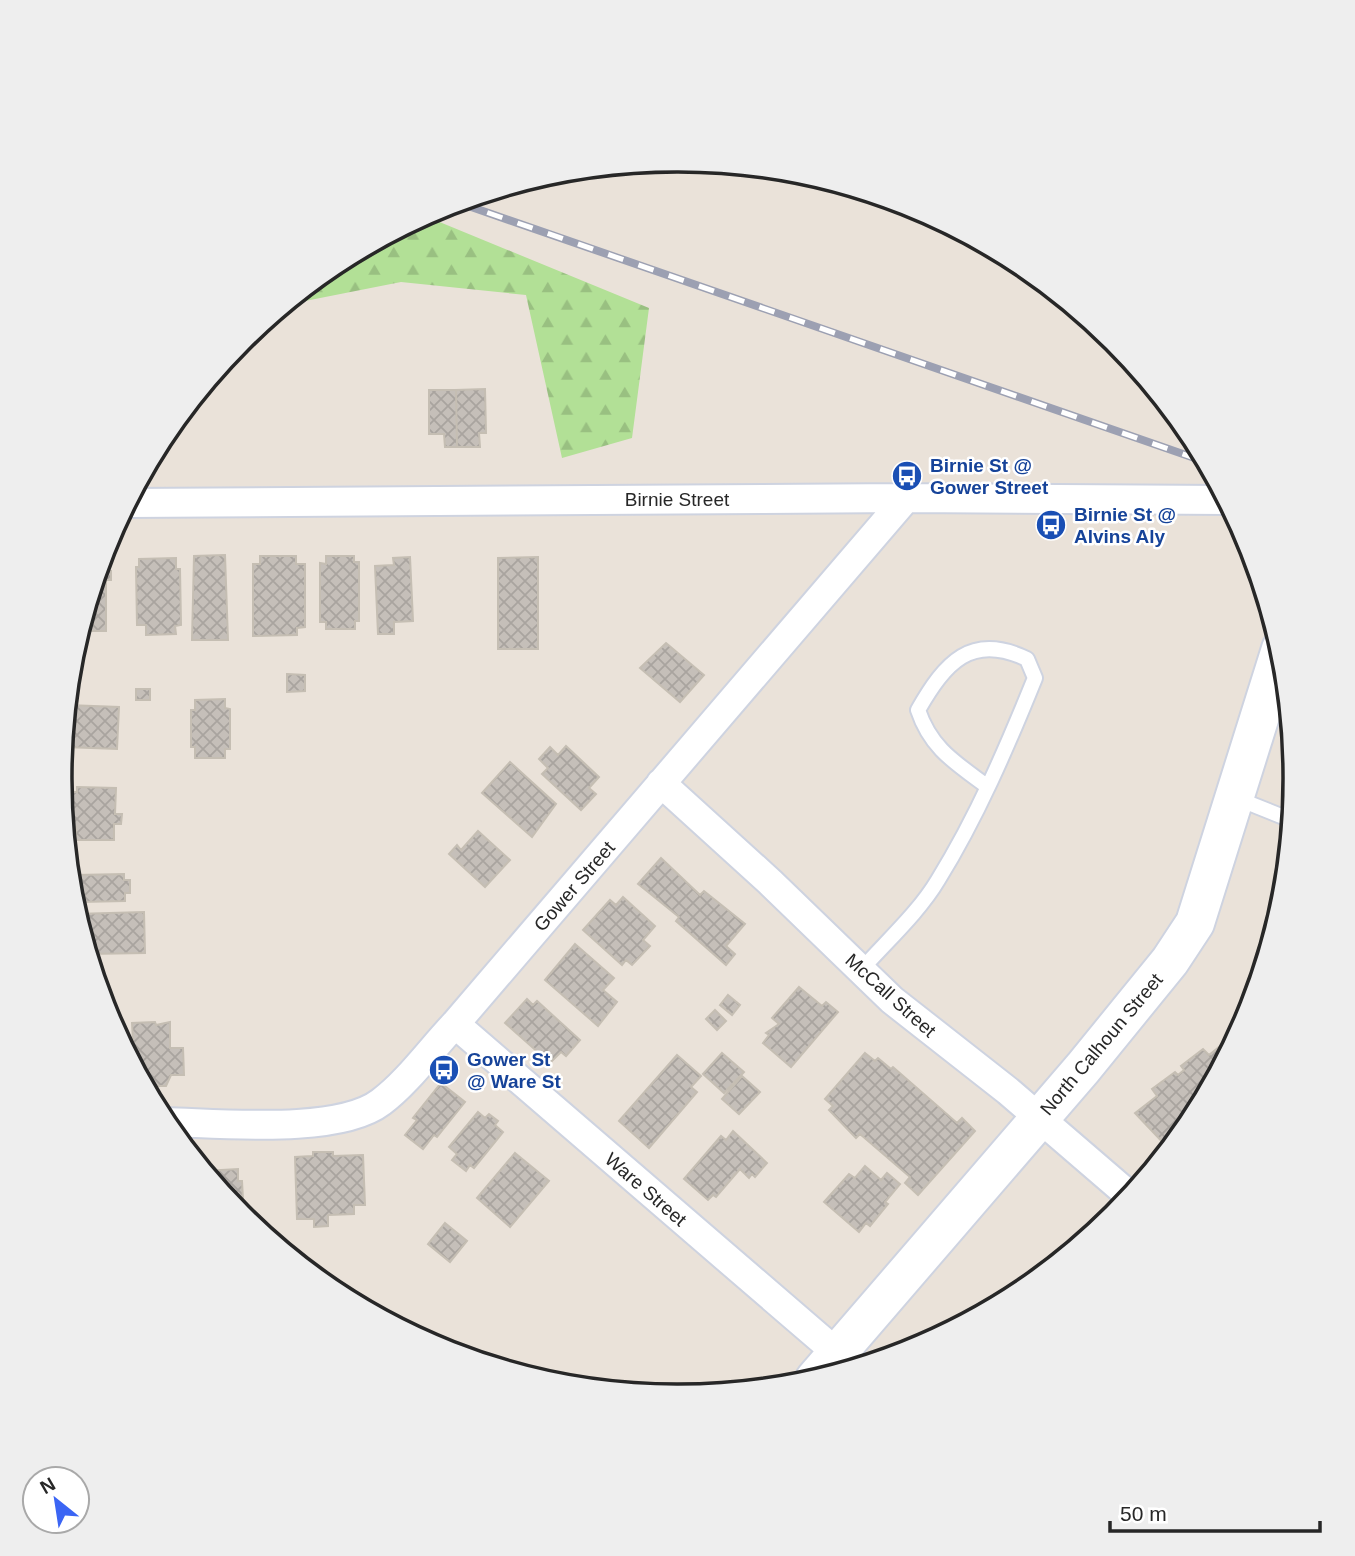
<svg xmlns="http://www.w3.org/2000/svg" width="1355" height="1556" font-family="Arial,sans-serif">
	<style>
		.forest { fill: url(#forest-firs) }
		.building { fill: url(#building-cross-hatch); stroke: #c5beb3; stroke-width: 2 }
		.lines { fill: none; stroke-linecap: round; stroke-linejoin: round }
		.lane-casing { stroke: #ced3e0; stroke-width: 18 }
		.street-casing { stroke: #ced3e0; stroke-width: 32 }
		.secondary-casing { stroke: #ced3e0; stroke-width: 42 }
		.lane { stroke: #fff; stroke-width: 14 }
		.street { stroke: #fff; stroke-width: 28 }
		.secondary { stroke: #fff; stroke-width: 38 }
		.rail-casing { stroke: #9ca0b2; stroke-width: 8 }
		.rail { stroke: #fff; stroke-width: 5; stroke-dasharray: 16; stroke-linecap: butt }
		.labels { text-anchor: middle; stroke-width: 5; stroke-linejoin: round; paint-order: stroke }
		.transit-label { font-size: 19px; font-weight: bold; fill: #164399; stroke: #fff; text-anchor: start }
		.street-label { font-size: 19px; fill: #272727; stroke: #fff }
		.rim { fill: none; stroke: #272727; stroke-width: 3.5 }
	</style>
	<defs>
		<pattern id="forest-firs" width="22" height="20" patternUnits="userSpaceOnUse" patternTransform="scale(1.75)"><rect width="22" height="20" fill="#b2e096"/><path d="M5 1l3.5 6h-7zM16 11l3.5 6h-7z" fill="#99c081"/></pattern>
		<pattern id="building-cross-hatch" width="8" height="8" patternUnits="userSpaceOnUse" patternTransform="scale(1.75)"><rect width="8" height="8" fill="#c5bfb9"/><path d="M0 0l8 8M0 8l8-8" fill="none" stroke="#a9a49f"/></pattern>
	</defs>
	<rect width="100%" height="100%" fill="#eae2d9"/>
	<!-- forest -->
	<path class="forest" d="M425,216L649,308L632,438L562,458L526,295L401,282L300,302L290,300L334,264Z"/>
	<!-- building -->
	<path class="building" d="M485,389L486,433H479L480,447H457L456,390Z
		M429,390H456L457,447H445L444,434H429Z
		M225,555L228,640H192L194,556Z
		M260,556H296V564H305V627L297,628V635L253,636V564H260Z
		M326,556H354V562H359V621H355V629H326V622H320V563L326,564Z
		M410,557L413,621L394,622V634H378L375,566L394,565L393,558Z
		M538,557V649H498V558Z
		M176,558V569H180L181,625L175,626L176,634L146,635V625H137L136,567H139V559Z
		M98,571H111V580H106V631H79Z
		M666,643L704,675L680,702L640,668Z
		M287,674L305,675V691L287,692Z
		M136,689H150V700H136Z
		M225,699V708L230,709V749H225V758H195V747H191V710H195V700Z
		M67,705L119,707L117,749L65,747Z
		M566,746L599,777L589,788L596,794L581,810L542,774L548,768L539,759L550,747L558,755Z
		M510,762L556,804L532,837L482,793Z
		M77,787L116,788L115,814H122L121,824H114V840H76V827L70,828V792H77Z
		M478,831L510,860L485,887L449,854L457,845L461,850Z
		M661,858L700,895L704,891L745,924L726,946L735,954L726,965L676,921L679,917L638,884Z
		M124,874V880H130V893H125V901L80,902L77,898L76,875Z
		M623,897L655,926L643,940L650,946L632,965L626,960L622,965L583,930L610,900L616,905Z
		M144,912L145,953L88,954L76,914Z
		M575,944L614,978L603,990L617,1002L598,1026L545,980Z
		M799,987L822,1006L826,1002L838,1012L791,1067L763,1043L769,1035L766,1033L779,1024L772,1018Z
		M728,995L740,1005L732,1015L720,1005Z
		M527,999L533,1005L537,1001L580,1040L566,1056L561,1052L550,1063L505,1023Z
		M715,1010L726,1021L717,1030L706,1019Z
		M155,1022L156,1025L170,1022V1048H183L184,1075H171L166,1086H155V1090L147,1091L127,1054L129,1041H133L132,1023Z
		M1230,1038L1234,1042L1191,1122L1169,1149L1135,1113L1157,1096L1152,1089L1175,1072L1178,1075L1184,1070L1181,1066L1203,1049L1209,1055Z
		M722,1053L744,1072L724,1093L703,1074Z
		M865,1053L875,1061L878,1058L891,1069L893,1067L957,1123L962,1118L975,1131L918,1195L905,1183L910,1177L860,1134L856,1138L829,1110L833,1106L825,1099Z
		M677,1055L701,1076L691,1087L697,1092L649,1148L619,1121Z
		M742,1076L760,1092L739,1114L722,1099Z
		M441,1083L465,1102L437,1137L434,1135L423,1149L405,1135L417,1120L413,1118Z
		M478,1112L485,1118L489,1114L498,1121L495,1125L503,1132L474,1168L470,1165L466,1171L452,1160L457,1154L449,1147Z
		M733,1131L767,1163L755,1177L752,1174L749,1178L740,1169L716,1197L713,1195L708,1200L684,1179L721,1136L726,1140Z
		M313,1152H333V1156L363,1155L365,1205H354V1214L328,1215V1226L314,1227V1219H297L295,1157L313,1156Z
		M515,1153L549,1181L510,1227L477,1198Z
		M865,1166L881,1180L887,1173L900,1184L885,1202L888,1204L870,1226L866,1223L859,1232L824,1202L849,1174L855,1178Z
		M238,1169V1181H242L244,1218L205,1171Z
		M445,1223L467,1241L450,1262L428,1244Z"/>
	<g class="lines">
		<!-- lane casing -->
		<g class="lane-casing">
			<path id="lane" d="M1236,798L1291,820
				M862,969C887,941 919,912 938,880C977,817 1007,747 1035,678L1027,659C971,632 945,663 918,710C931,749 956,763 988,787"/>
		</g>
		<!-- street casing -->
		<g class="street-casing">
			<path id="street" d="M127,503L906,498L1227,500
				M661,783L770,882L892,1000L1008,1091L1130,1196
				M455,1024L837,1353
				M165,1122C219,1123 338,1135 381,1102C407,1083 432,1048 455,1024L906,498"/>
		</g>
		<!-- secondary casing -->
		<g class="secondary-casing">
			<path id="secondary" d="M815,1379L1083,1068L1170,961L1195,923L1281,649"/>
		</g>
		<!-- lane -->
		<use href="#lane" class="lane"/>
		<!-- street -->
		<use href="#street" class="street"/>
		<!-- secondary -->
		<use href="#secondary" class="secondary"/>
		<!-- rail casing -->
		<g class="rail-casing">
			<path id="rail" d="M457,202L1206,462"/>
		</g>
		<!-- rail -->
		<use href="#rail" class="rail"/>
	</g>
	<!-- icons -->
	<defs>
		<g id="bus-disc" transform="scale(1.575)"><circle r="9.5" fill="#1a4fb4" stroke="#fff"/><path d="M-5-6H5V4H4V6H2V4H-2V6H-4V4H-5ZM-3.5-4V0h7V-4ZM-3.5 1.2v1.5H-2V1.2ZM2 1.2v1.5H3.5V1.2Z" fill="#fff"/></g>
	</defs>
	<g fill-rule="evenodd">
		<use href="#bus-disc" x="907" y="476"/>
		<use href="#bus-disc" x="1051" y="525"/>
		<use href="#bus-disc" x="444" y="1070"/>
	</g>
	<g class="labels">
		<!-- transit labels -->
		<g class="transit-label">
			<text x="930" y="472">Birnie St @<tspan x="930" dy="22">Gower Street</tspan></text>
			<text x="1074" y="521">Birnie St @<tspan x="1074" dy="22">Alvins Aly</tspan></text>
			<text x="467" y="1066">Gower St<tspan x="467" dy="22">@ Ware St</tspan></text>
		</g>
		<!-- street labels -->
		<g class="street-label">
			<text x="677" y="506">Birnie Street</text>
			<text transform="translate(574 886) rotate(-49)" y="7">Gower Street</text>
			<text transform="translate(891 995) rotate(42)" y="7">McCall Street</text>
			<text transform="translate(1101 1044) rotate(-50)" y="7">North Calhoun Street</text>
			<text transform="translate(646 1189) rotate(41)" y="7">Ware Street</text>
		</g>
	</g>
	<!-- crop -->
	<path d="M0 0H1355V1556H0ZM677 172H678A605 605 0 0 1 1283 777V779A605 605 0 0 1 678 1384H677A605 605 0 0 1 72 779V777A605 605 0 0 1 677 172Z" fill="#eee" fill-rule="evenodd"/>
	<path class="rim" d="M677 172H678A605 605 0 0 1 1283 777V779A605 605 0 0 1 678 1384H677A605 605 0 0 1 72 779V777A605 605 0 0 1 677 172Z"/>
	<!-- north arrow -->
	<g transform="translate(56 1500) rotate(330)"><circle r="33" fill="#ffffff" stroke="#a9a9a9" stroke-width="2"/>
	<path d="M0-5L12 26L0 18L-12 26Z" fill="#3b65f4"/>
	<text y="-10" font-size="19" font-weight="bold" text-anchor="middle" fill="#272727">N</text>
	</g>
	<!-- scale -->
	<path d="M1110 1521v10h210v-10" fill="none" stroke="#272727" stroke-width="3.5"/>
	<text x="1120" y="1521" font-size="21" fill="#272727" stroke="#ffffff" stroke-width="5" paint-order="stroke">50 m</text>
</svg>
